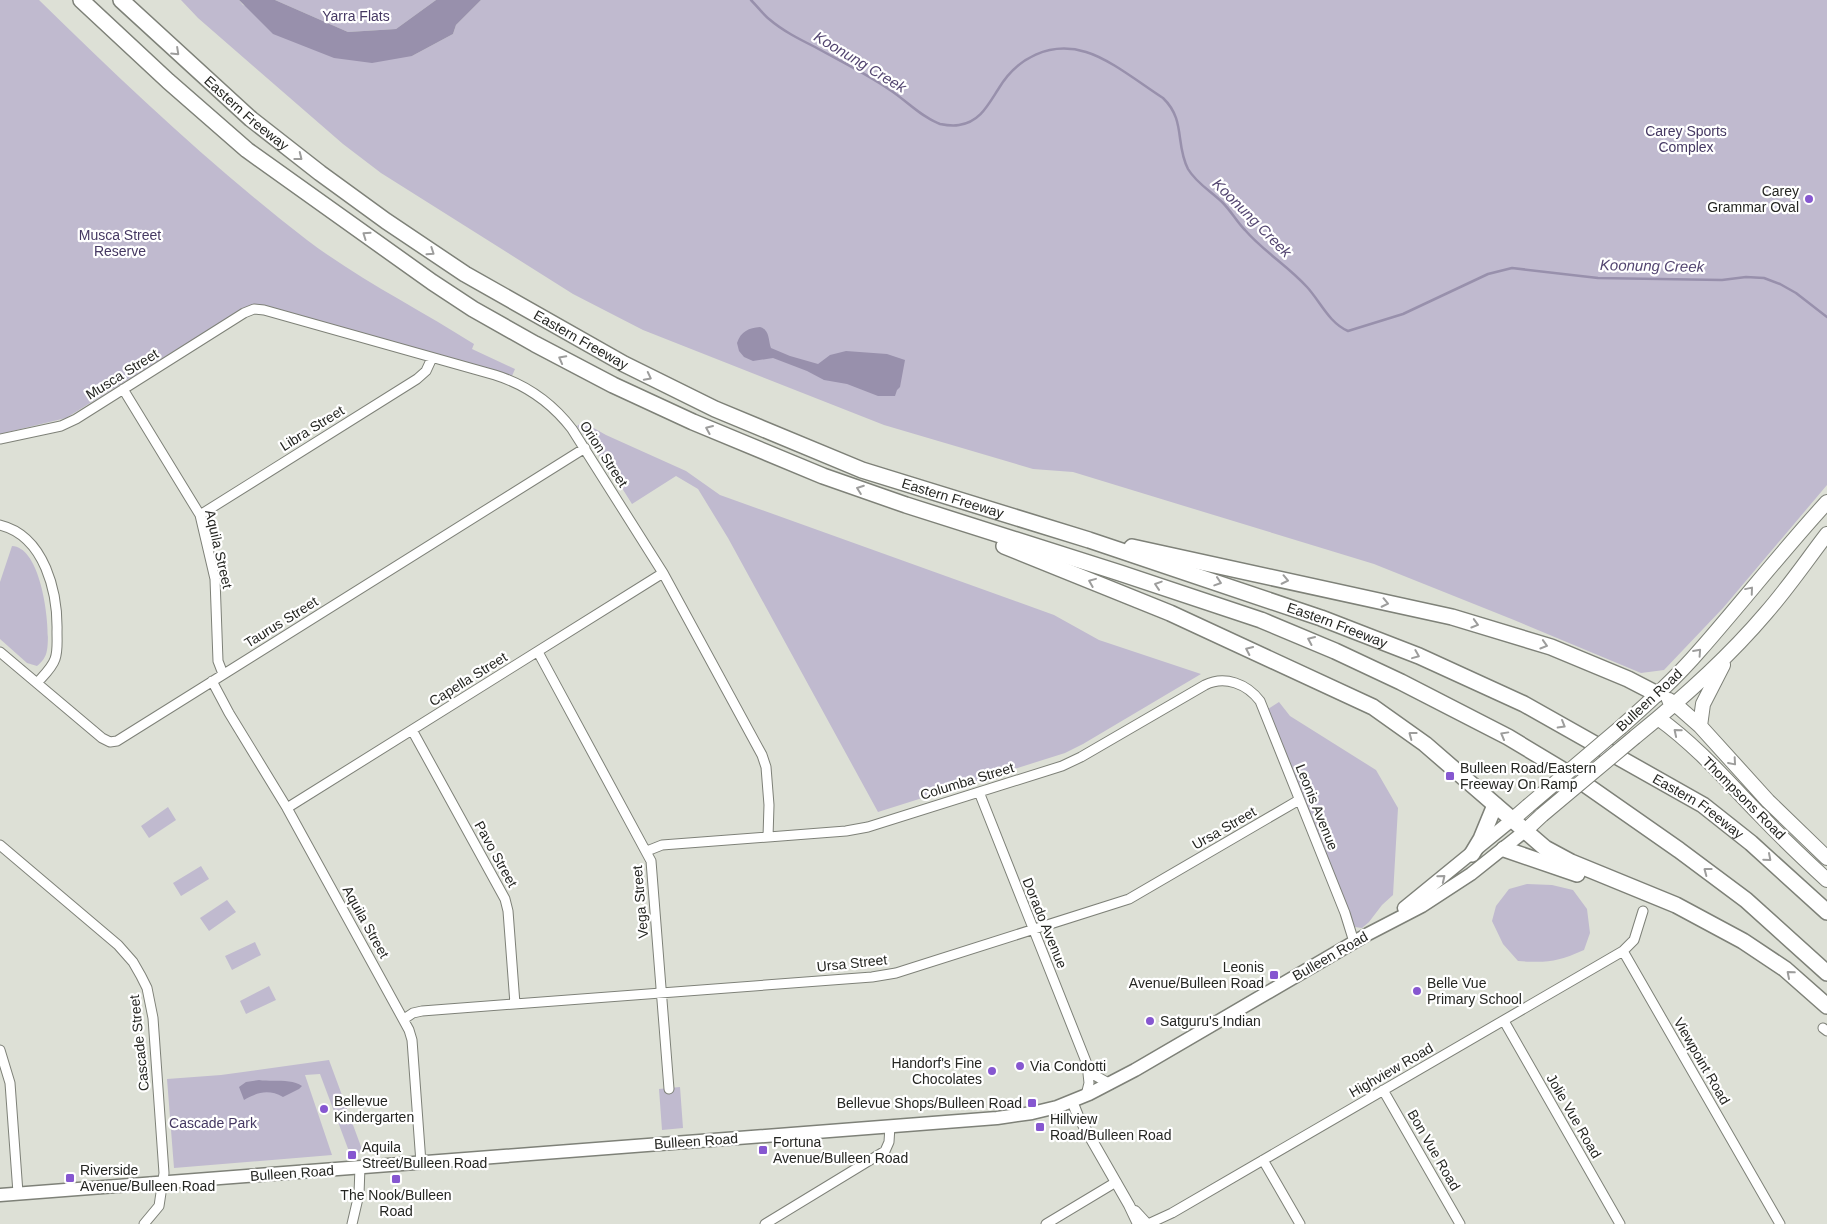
<svg xmlns="http://www.w3.org/2000/svg" width="1827" height="1224" font-family="Arial,sans-serif">
	<style>
		.green { fill: #c0bacf }
		.water { fill: #9890ac }
		.lines { fill: none; stroke-linecap: round; stroke-linejoin: round }
		.stream { stroke: #9890ac; stroke-width: 2.5 }
		.minor-casing { stroke: #7e8178; stroke-width: 11 }
		.tertiary-casing { stroke: #7e8178; stroke-width: 12 }
		.primary-casing { stroke: #7e8178; stroke-width: 15 }
		.trunk-casing { stroke: #7e8178; stroke-width: 16 }
		.motorway-casing { stroke: #7e8178; stroke-width: 18 }
		.minor { stroke: #fff; stroke-width: 9 }
		.tertiary { stroke: #fff; stroke-width: 10 }
		.primary { stroke: #fff; stroke-width: 12 }
		.trunk { stroke: #fff; stroke-width: 14 }
		.motorway { stroke: #fff; stroke-width: 15 }
		.trunk-bridge-casing { stroke: #7e8178; stroke-width: 16; stroke-linecap: butt }
		.trunk-bridge { stroke: #fff; stroke-width: 14 }
		.oneway { stroke: #9d9d9c }
		.poi-dot { fill: #8657d0; stroke: #fff; stroke-width: 2 }
		.labels { text-anchor: middle; stroke-width: 4.5; stroke-linejoin: round; paint-order: stroke }
		.park-label { font-size: 14px; fill: #453862; stroke: #fff }
		.street-label { font-size: 14px; fill: #252622; stroke: #fff }
		.poi-label { font-size: 14px; fill: #252622; stroke: #fff; text-anchor: start }
		.water-label { font-size: 15px; font-style: italic; fill: #534570; stroke: #fff }
	</style>
	<rect width="100%" height="100%" fill="#dde0d6"/>
	<!-- green -->
	<path class="green" d="M0,0H39C126,85 211,166 307,240C360,280 419,309 474,344L472,349L515,369L512,376L268,306L254,304L232,315L66,418L0,434Z
		M181,0H239L243,5L412,56L453,34L456,25L481,0H1827V485L1723,608L1664,670L1641,673L1514,620L1374,564L1073,472L1033,469L884,425L643,330L573,294L381,173L343,144L198,18Z
		M275,0H436L396,29L348,32Z
		M583,422L606,435L686,471L720,495L1054,615L1099,640L1201,674L1083,744L1065,753L878,812L728,538L698,489L676,476L632,504L615,477L577,426Z
		M12,546C42,547 51,628 47,650C46,657 42,662 37,666L27,663L0,639V582Z
		M1279,702L1290,716L1376,770L1398,808L1393,895L1382,905L1369,922L1362,928L1355,927L1268,709Z
		M168,807L176,820L149,838L141,826Z
		M201,866L209,879L181,896L173,883Z
		M1527,884L1552,885L1573,890L1587,909L1590,933L1584,950C1557,962 1547,963 1518,961L1503,944L1492,921L1496,906L1509,889Z
		M227,900L236,912L209,931L200,918Z
		M255,942L261,955L232,970L225,956Z
		M269,986L276,1000L246,1014L240,1001Z
		M329,1060L363,1152L350,1154L320,1074L305,1075L332,1155L174,1168L167,1079L221,1075Z
		M680,1087L683,1128L662,1130L659,1089Z"/>
	<!-- water -->
	<path class="water" d="M239,0H275L348,32L396,29L436,0H481L456,25L453,34L412,56L372,63L334,58L273,34Z
		M760,327C770,330 768,340 771,348L790,356L818,364L830,355L846,351L887,354L905,360L900,387L897,390L895,396H878L847,384L824,380L807,371L773,358L753,361L744,357L739,351L737,343C741,331 749,328 760,327Z
		M259,1080C272,1082 291,1078 302,1086L299,1089L283,1097C269,1089 257,1092 244,1100L239,1087L246,1082Z"/>
	<g class="lines">
		<!-- stream -->
		<path class="stream" d="M751,0C757,6 763,14 769,19C783,31 799,39 815,47C840,61 867,74 890,90C907,101 921,117 940,124C945,125 954,126 959,125C980,122 988,105 999,88C1017,58 1050,41 1086,52C1110,59 1141,84 1163,98C1186,120 1175,144 1188,169C1196,183 1212,192 1223,203C1231,211 1237,222 1245,230C1263,251 1288,266 1307,287C1320,301 1329,323 1348,331L1403,314L1488,274L1512,268L1598,278L1722,280L1746,277L1764,278L1780,284L1796,293L1827,317"/>
		<!-- minor casing -->
		<g class="minor-casing">
			<path id="minor" d="M123,389L200,515L215,579L218,661L223,674
				M0,439L61,426L76,419L244,313L254,309L264,310L495,375C527,385 552,403 572,429L663,573L762,755L766,767L769,805L768,837
				M200,515L417,379L426,371L432,358
				M0,525C45,536 58,593 57,632C57,641 58,651 55,659C52,668 43,676 37,683
				M0,652L102,738L110,742L117,741L585,448
				M538,652L651,861L669,1089
				M212,681L229,713L287,808L409,1030L412,1040L421,1163
				M412,730L505,899L508,911L515,1004
				M979,792L1087,1064L1089,1083L1086,1095
				M287,808L663,573
				M0,845L118,945L133,962L141,976L147,988L153,1018L164,1173L159,1206L144,1224
				M647,851L662,845L846,831L868,827L1062,766L1081,757L1205,685C1225,675 1247,684 1260,701L1345,913L1354,942
				M1623,951L1780,1224
				M404,1019L413,1013L422,1011L872,977L896,973L1129,899L1299,800
				M1504,1021L1620,1224
				M1823,1028L1827,1031
				M0,1050L10,1083L18,1193
				M1087,1064L1096,1076L1110,1084
				M1383,1090L1460,1224
				M1263,1160L1300,1224
				M352,1224L359,1194L360,1167
				M765,1224L885,1151L889,1142L890,1126
				M1046,1224L1116,1182
				M1148,1224L1172,1213L1623,951L1634,940L1643,911"/>
		</g>
		<!-- tertiary casing -->
		<g class="tertiary-casing">
			<path id="tertiary" d="M1072,1101L1078,1116L1129,1205L1138,1224
				M1135,1211L1147,1224"/>
		</g>
		<!-- primary casing -->
		<g class="primary-casing">
			<path id="primary" d="M1404,908L1513,819
				M0,1195L997,1118L1032,1113L1057,1107L1089,1094L1135,1070L1368,934L1422,906L1471,874L1525,831"/>
		</g>
		<!-- trunk casing -->
		<g class="trunk-casing">
			<path id="trunk" d="M1669,700L1675,704L1700,726L1768,801L1827,858
				M1658,718C1697,746 1728,782 1761,816C1782,838 1804,859 1827,880
				M1700,726L1703,704L1723,665
				M1621,727C1648,703 1676,678 1700,650C1743,601 1783,550 1827,502
				M1635,737C1682,699 1727,659 1766,613C1788,588 1807,560 1827,534
				M1513,819L1528,806
				M1525,831L1542,815"/>
		</g>
		<!-- motorway casing -->
		<g class="motorway-casing">
			<g id="motorway">
				<path d="M81,0L168,81L247,150L432,282L473,309L535,344L613,385L693,422L823,476L906,505L1120,573L1261,620L1335,651L1401,682L1508,737L1576,778L1679,850L1746,900L1827,973"/>
				<path id="s1" d="M121,0L251,119L320,173L386,221L465,274L624,364L715,409L862,470L1089,540L1321,618L1419,656L1524,704L1703,805L1751,843L1827,912"/>
				<path d="M1004,546L1170,613L1373,707L1425,744L1545,848L1571,862L1676,905L1743,941L1785,969L1827,1006"/>
				<path d="M1132,547L1452,617L1551,647L1628,679L1657,694"/>
				<path d="M1504,849L1577,874"/>
				<path d="M1472,854L1481,839L1495,805"/>
			</g>
		</g>
		<!-- minor -->
		<use href="#minor" class="minor"/>
		<!-- tertiary -->
		<use href="#tertiary" class="tertiary"/>
		<!-- primary -->
		<use href="#primary" class="primary"/>
		<!-- trunk -->
		<use href="#trunk" class="trunk"/>
		<!-- motorway -->
		<use href="#motorway" class="motorway"/>
		<!-- trunk-bridge casing -->
		<g class="trunk-bridge-casing">
			<path id="trunk-bridge" d="M1528,806L1621,727
				M1542,815L1635,737"/>
		</g>
		<!-- trunk-bridge -->
		<use href="#trunk-bridge" class="trunk-bridge"/>
	</g>
	<!-- one-way arrows -->
	<defs><path id="oneway-chevron" d="M-2-3.5L2.5 0L-2 3.5" fill="none" stroke-width="1.6" stroke-linecap="round" stroke-linejoin="round" transform="scale(1.25)"/></defs>
	<g class="oneway">
		<use href="#oneway-chevron" transform="translate(176 52) rotate(43)"/>
		<use href="#oneway-chevron" transform="translate(299 157) rotate(38)"/>
		<use href="#oneway-chevron" transform="translate(366 235) rotate(-145)"/>
		<use href="#oneway-chevron" transform="translate(431 252) rotate(34)"/>
		<use href="#oneway-chevron" transform="translate(562 359) rotate(-152)"/>
		<use href="#oneway-chevron" transform="translate(648 377) rotate(27)"/>
		<use href="#oneway-chevron" transform="translate(709 429) rotate(-157)"/>
		<use href="#oneway-chevron" transform="translate(860 489) rotate(-160)"/>
		<use href="#oneway-chevron" transform="translate(1285 580) rotate(12)"/>
		<use href="#oneway-chevron" transform="translate(1092 582) rotate(-158)"/>
		<use href="#oneway-chevron" transform="translate(1218 582) rotate(18)"/>
		<use href="#oneway-chevron" transform="translate(1158 585) rotate(-162)"/>
		<use href="#oneway-chevron" transform="translate(1750 590) rotate(-50)"/>
		<use href="#oneway-chevron" transform="translate(1385 603) rotate(12)"/>
		<use href="#oneway-chevron" transform="translate(1475 624) rotate(16)"/>
		<use href="#oneway-chevron" transform="translate(1311 640) rotate(-156)"/>
		<use href="#oneway-chevron" transform="translate(1544 645) rotate(17)"/>
		<use href="#oneway-chevron" transform="translate(1249 650) rotate(-155)"/>
		<use href="#oneway-chevron" transform="translate(1698 652) rotate(-48)"/>
		<use href="#oneway-chevron" transform="translate(1416 655) rotate(22)"/>
		<use href="#oneway-chevron" transform="translate(1562 725) rotate(30)"/>
		<use href="#oneway-chevron" transform="translate(1677 732) rotate(-140)"/>
		<use href="#oneway-chevron" transform="translate(1412 735) rotate(-143)"/>
		<use href="#oneway-chevron" transform="translate(1504 735) rotate(-151)"/>
		<use href="#oneway-chevron" transform="translate(1733 762) rotate(49)"/>
		<use href="#oneway-chevron" transform="translate(1768 858) rotate(41)"/>
		<use href="#oneway-chevron" transform="translate(1707 871) rotate(-143)"/>
		<use href="#oneway-chevron" transform="translate(1442 878) rotate(-39)"/>
		<use href="#oneway-chevron" transform="translate(1790 974) rotate(-139)"/>
	</g>
	<!-- markers -->
	<g class="poi-dot">
		<circle cx="1809" cy="199" r="5"/>
		<rect x="1445" y="771" width="10" height="10" rx="2.5"/>
		<rect x="1269" y="970" width="10" height="10" rx="2.5"/>
		<circle cx="1417" cy="991" r="5"/>
		<circle cx="1150" cy="1021" r="5"/>
		<circle cx="1020" cy="1066" r="5"/>
		<circle cx="992" cy="1071" r="5"/>
		<rect x="1027" y="1098" width="10" height="10" rx="2.5"/>
		<circle cx="324" cy="1109" r="5"/>
		<rect x="1035" y="1122" width="10" height="10" rx="2.5"/>
		<rect x="758" y="1145" width="10" height="10" rx="2.5"/>
		<rect x="347" y="1150" width="10" height="10" rx="2.5"/>
		<rect x="65" y="1173" width="10" height="10" rx="2.5"/>
		<rect x="391" y="1174" width="10" height="10" rx="2.5"/>
	</g>
	<g class="labels">
		<!-- park labels -->
		<g class="park-label">
			<text x="356" y="21">Yarra Flats</text>
			<text x="1686" y="136">Carey Sports<tspan x="1686" dy="16">Complex</tspan></text>
			<text x="120" y="240">Musca Street<tspan x="120" dy="16">Reserve</tspan></text>
			<text x="213" y="1128">Cascade Park</text>
		</g>
		<!-- street labels -->
		<g class="street-label">
			<text dy="5" stroke="none"><textPath href="#s1" startOffset="169">Eastern Freeway</textPath></text>
			<text dy="5" stroke="none"><textPath href="#s1" startOffset="574">Eastern Freeway</textPath></text>
			<text transform="translate(122 374) rotate(-32)" y="5">Musca Street</text>
			<text transform="translate(312 428) rotate(-32)" y="5">Libra Street</text>
			<text transform="translate(604 454) rotate(57)" y="5">Orion Street</text>
			<text dy="5" stroke="none"><textPath href="#s1" startOffset="979">Eastern Freeway</textPath></text>
			<text transform="translate(219 549) rotate(77)" y="5">Aquila Street</text>
			<text transform="translate(281 622) rotate(-32)" y="5">Taurus Street</text>
			<text dy="5" stroke="none"><textPath href="#s1" startOffset="1384">Eastern Freeway</textPath></text>
			<text transform="translate(468 679) rotate(-32)" y="5">Capella Street</text>
			<text transform="translate(1649 700) rotate(-43)" y="5">Bulleen Road</text>
			<text transform="translate(967 781) rotate(-17)" y="5">Columba Street</text>
			<text transform="translate(1744 798) rotate(45)" y="5">Thompsons Road</text>
			<text transform="translate(1317 807) rotate(68)" y="5">Leonis Avenue</text>
			<text dy="5" stroke="none"><textPath href="#s1" startOffset="1789">Eastern Freeway</textPath></text>
			<text transform="translate(1224 828) rotate(-30)" y="5">Ursa Street</text>
			<text transform="translate(496 854) rotate(61)" y="5">Pavo Street</text>
			<text transform="translate(640 902) rotate(-95)" y="5">Vega Street</text>
			<text transform="translate(366 922) rotate(61)" y="5">Aquila Street</text>
			<text transform="translate(1045 923) rotate(68)" y="5">Dorado Avenue</text>
			<text transform="translate(1330 956) rotate(-30)" y="5">Bulleen Road</text>
			<text transform="translate(852 963) rotate(-6)" y="5">Ursa Street</text>
			<text transform="translate(139 1043) rotate(-96)" y="5">Cascade Street</text>
			<text transform="translate(1702 1061) rotate(60)" y="5">Viewpoint Road</text>
			<text transform="translate(1391 1070) rotate(-30)" y="5">Highview Road</text>
			<text transform="translate(1574 1116) rotate(60)" y="5">Jolie Vue Road</text>
			<text transform="translate(696 1141) rotate(-4)" y="5">Bulleen Road</text>
			<text transform="translate(1434 1150) rotate(60)" y="5">Bon Vue Road</text>
			<text transform="translate(292 1173) rotate(-4)" y="5">Bulleen Road</text>
		</g>
		<!-- poi labels -->
		<g class="poi-label">
			<text x="1799" y="196" text-anchor="end">Carey<tspan x="1799" dy="16">Grammar Oval</tspan></text>
			<text x="1460" y="773">Bulleen Road/Eastern<tspan x="1460" dy="16">Freeway On Ramp</tspan></text>
			<text x="1264" y="972" text-anchor="end">Leonis<tspan x="1264" dy="16">Avenue/Bulleen Road</tspan></text>
			<text x="1427" y="988">Belle Vue<tspan x="1427" dy="16">Primary School</tspan></text>
			<text x="1160" y="1026">Satguru's Indian</text>
			<text x="982" y="1068" text-anchor="end">Handorf's Fine<tspan x="982" dy="16">Chocolates</tspan></text>
			<text x="1030" y="1071">Via Condotti</text>
			<text x="334" y="1106">Bellevue<tspan x="334" dy="16">Kindergarten</tspan></text>
			<text x="1022" y="1108" text-anchor="end">Bellevue Shops/Bulleen Road</text>
			<text x="1050" y="1124">Hillview<tspan x="1050" dy="16">Road/Bulleen Road</tspan></text>
			<text x="773" y="1147">Fortuna<tspan x="773" dy="16">Avenue/Bulleen Road</tspan></text>
			<text x="362" y="1152">Aquila<tspan x="362" dy="16">Street/Bulleen Road</tspan></text>
			<text x="80" y="1175">Riverside<tspan x="80" dy="16">Avenue/Bulleen Road</tspan></text>
			<text x="396" y="1200" text-anchor="middle">The Nook/Bulleen<tspan x="396" dy="16">Road</tspan></text>
		</g>
		<!-- water labels -->
		<g class="water-label">
			<text transform="translate(860 62) rotate(31)" y="5">Koonung Creek</text>
			<text transform="translate(1252 218) rotate(45)" y="5">Koonung Creek</text>
			<text transform="translate(1652 266) rotate(1)" y="5">Koonung Creek</text>
		</g>
	</g>
</svg>
